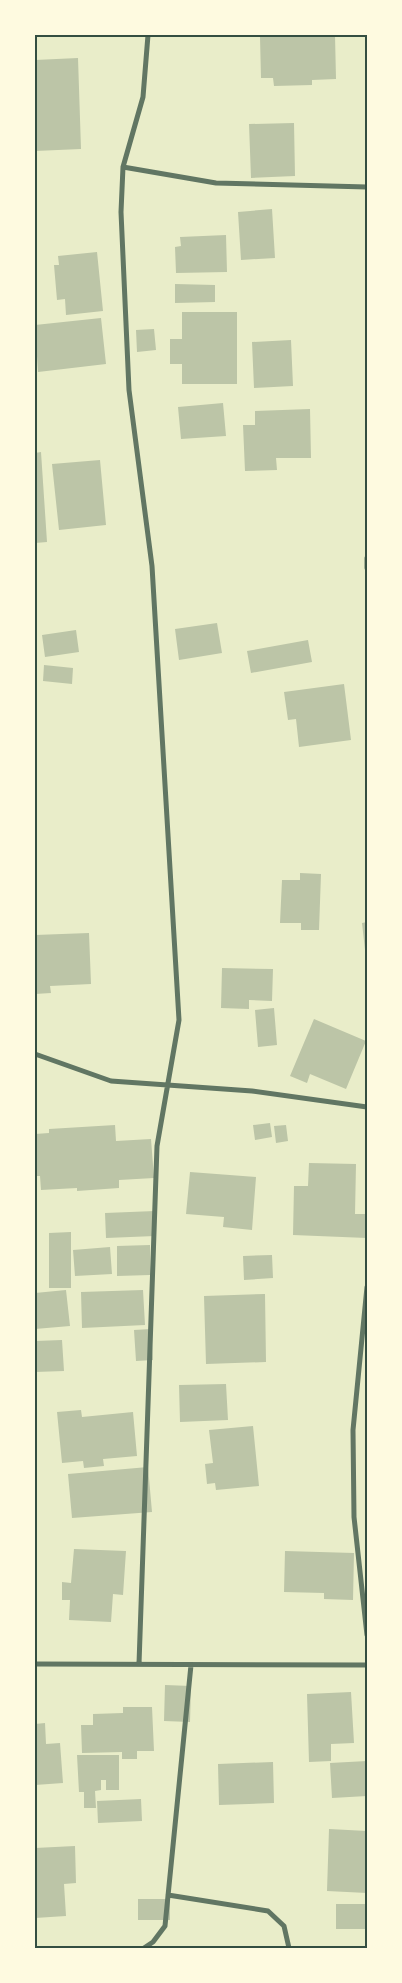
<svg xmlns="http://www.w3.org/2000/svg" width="402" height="1983" font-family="Jost,sans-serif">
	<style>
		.building { fill: #bcc5a7 }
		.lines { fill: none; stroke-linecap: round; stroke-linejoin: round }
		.minor { stroke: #617663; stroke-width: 5 }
		.neatline { fill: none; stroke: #344e41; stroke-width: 2 }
	</style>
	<rect width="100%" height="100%" fill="#e9edc9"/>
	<!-- building -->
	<path class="building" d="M335,35L336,79L312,80V85L274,86L273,78H261L260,37Z
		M78,58L81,149L35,151V60Z
		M294,123L295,176L251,178L249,124Z
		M272,209L275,258L241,260L238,212Z
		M226,235L227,272L176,273L175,247L181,246L180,237Z
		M97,252L103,311L66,315L65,299L57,300L54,265H59L58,256Z
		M175,284L215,285V302L175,303Z
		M182,312H237V384H182V364H170V339H182Z
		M101,318L106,364L38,372L35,325Z
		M154,329L156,350L137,352L136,330Z
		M291,340L293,386L254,388L252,342Z
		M223,403L226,436L181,439L178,407Z
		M310,409L311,458H276L277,470L245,471L243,425H255V411Z
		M41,452L47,542L35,543V453Z
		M100,460L106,525L59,530L52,464Z
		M217,623L222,653L179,660L175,629Z
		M76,630L79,652L45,657L42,635Z
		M308,640L312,662L251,673L247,651Z
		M44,665L73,668L72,684L43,681Z
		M344,684L351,740L299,747L296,719L288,720L284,692Z
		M300,873L321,874L319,930H301V923H280L282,880H300Z
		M367,922V950H365L362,923Z
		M89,933L91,984L50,986L51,993L35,994V935Z
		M222,968L273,969L272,1001L249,1000V1009L221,1008Z
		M274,1008L277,1045L258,1047L255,1010Z
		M314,1019L366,1041L346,1089L310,1074L307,1083L290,1076Z
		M270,1123L272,1137L255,1140L253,1125Z
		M115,1125L116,1141L151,1139L154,1178L119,1180V1188L77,1191V1188L41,1190L40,1176H35V1134L49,1133V1129Z
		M286,1125L288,1141L276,1143L274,1126Z
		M309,1163L356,1164L355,1214H367V1238L293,1235L294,1186H308Z
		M190,1172L256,1177L252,1230L223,1227L224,1217L186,1214Z
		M155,1211V1236L106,1238L105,1213Z
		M71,1232V1288H49V1233Z
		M150,1245V1275L117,1276V1246Z
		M110,1247L112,1274L75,1276L73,1250Z
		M272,1255L273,1278L244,1280L243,1256Z
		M66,1290L70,1326L35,1329V1293Z
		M143,1290L145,1325L82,1328L81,1292Z
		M265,1294L266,1362L206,1364L204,1296Z
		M151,1329L153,1360L136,1361L134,1330Z
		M62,1340L64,1371L35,1372V1341Z
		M226,1384L228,1420L180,1422L179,1385Z
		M81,1410L82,1417L133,1412L137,1456L103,1459L104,1466L84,1468L83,1461L62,1463L57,1412Z
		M253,1426L259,1486L216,1490L215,1483L207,1484L205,1464L213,1463L209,1430Z
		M148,1467L152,1512L72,1518L68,1474Z
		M74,1549L126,1551L123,1595L113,1594L111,1622L69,1620L70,1600H62V1582L71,1583Z
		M285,1551L354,1553L353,1600L324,1599V1593L284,1592Z
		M165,1685L191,1686L190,1722L164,1721Z
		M351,1692L354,1743L331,1744V1761L309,1762L307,1694Z
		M123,1707H152L154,1751H137V1759H122V1752L82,1753L81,1725H93V1714L123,1713Z
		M45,1723L46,1744L60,1743L63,1783L35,1785V1724Z
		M77,1755H119V1790H106V1780H101V1790L95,1791L96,1808H84V1792H79Z
		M367,1761V1796L332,1798L330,1763Z
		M273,1762L274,1803L219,1805L218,1764Z
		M141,1799L142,1821L98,1823L97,1801Z
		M329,1829L367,1831V1893L327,1891Z
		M75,1846L76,1883L64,1884L66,1916L35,1918V1848Z
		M138,1899H170V1920H138Z
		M336,1904H365V1929H336Z"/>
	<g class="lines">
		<!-- minor -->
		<path class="minor" d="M123,167L216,183L367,187
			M367,558V568
			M35,1054L111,1081L252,1091L367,1107
			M367,1287L353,1430L354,1517L367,1635
			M35,1664L367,1665
			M139,1664L157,1146L179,1020L152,566L129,390L121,212L123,167L143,97L148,35
			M168,1895L268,1911L284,1926L289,1948
			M144,1948L153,1942L165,1926L191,1665"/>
	</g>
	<!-- border -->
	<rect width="402" height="1983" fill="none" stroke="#fefae0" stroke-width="72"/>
	<rect x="36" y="36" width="330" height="1911" class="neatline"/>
</svg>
